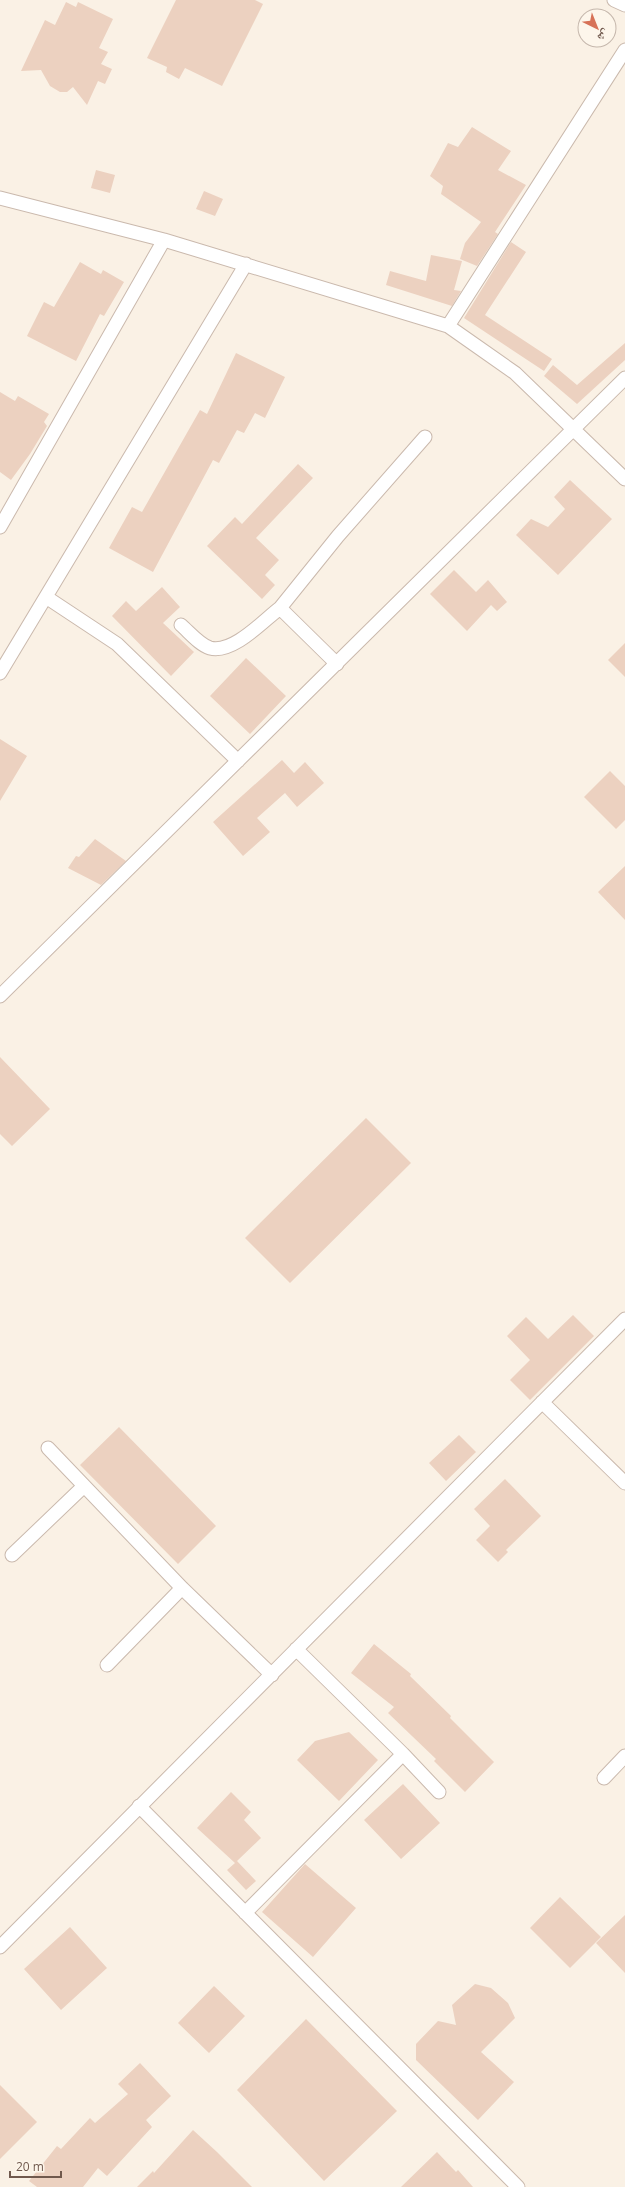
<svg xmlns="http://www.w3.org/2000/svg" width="625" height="2187" font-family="'Open Sans','Noto Naskh Arabic',sans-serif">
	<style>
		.building { fill: #ecd1c0 }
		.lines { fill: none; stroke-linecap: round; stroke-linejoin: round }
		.street-casing { stroke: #cab9ad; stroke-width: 15 }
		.street { stroke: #fff; stroke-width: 13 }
	</style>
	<rect width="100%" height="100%" fill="#faf1e5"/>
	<!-- building -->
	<path class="building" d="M176,0H255L263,4L222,86L185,68L179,79L166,72L167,67L147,58Z
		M66,2L76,7L78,2L113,19L99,48L108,52L101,64L112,69L105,84L98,81L87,105L73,87L67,92H60L50,86L41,70L21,71L45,20L55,25Z
		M472,127L511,151L498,170L526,185L495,232L498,234L477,266L460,259L465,243L481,222L441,194L443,186L430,176L448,143L458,147Z
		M96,170L115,175L110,193L91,188Z
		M204,191L223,199L215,216L196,209Z
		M511,242L526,252L485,315L552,359L544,371L464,318Z
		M431,255L462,261L454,290L461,291L452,306L386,285L390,271L426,281Z
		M80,262L101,274L103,270L124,282L104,316L100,314L76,361L27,336L44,302L54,307Z
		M625,343V360L577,404L544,376L553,365L577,385Z
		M236,353L285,377L265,418L255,413L244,433L237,430L219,463L213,460L153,572L109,548L132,507L142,512L200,410L207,414Z
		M0,392L15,401L18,396L49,414L44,422L47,426L30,454L11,480L0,472Z
		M298,464L313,478L256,538L279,560L265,575L275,585L262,599L207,546L235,517L242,524Z
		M570,480L612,519L558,575L516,535L531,519L548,527L565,509L554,497Z
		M454,570L476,592L488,580L507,602L497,611L491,605L467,631L430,594Z
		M162,587L180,607L163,623L194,652L171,676L112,616L126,601L136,611Z
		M625,643V677L608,660Z
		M246,658L286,696L250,734L210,696Z
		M0,739L27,756L0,801Z
		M282,760L294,773L305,762L324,783L297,807L285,793L257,818L270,832L243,856L213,822Z
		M610,771L625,786V820L616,829L584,797Z
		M95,839L126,861L101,885L68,868L76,856L79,857Z
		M625,866V920L598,892Z
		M0,1057L50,1109L12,1146L0,1134Z
		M366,1118L411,1163L290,1283L245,1238Z
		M573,1315L594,1336L530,1400L510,1380L530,1360L507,1336L526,1317L548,1339Z
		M119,1427L216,1526L178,1564L80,1465Z
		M459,1435L476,1452L446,1481L429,1463Z
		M505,1479L541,1516L506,1550L508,1552L498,1562L476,1540L490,1526L474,1509Z
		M374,1644L411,1674L410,1676L451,1716L450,1718L494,1762L465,1792L434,1761L436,1759L388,1713L394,1707L351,1673Z
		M349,1732L378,1760L339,1801L297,1760L315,1741Z
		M403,1784L440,1823L401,1859L364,1820Z
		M231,1792L251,1812L244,1820L261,1838L237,1861L256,1881L246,1890L227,1870L235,1863L197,1828Z
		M305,1864L356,1908L313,1957L262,1912Z
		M560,1897L601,1937L570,1968L530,1928Z
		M625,1915V1973L596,1943Z
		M70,1927L107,1968L61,2010L24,1969Z
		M475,1984L491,1988L508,2003L515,2018L481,2052L514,2082L478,2120L416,2060V2044L438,2021L456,2025L452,2005Z
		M214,1986L245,2016L209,2053L178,2023Z
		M306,2019L397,2111L324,2181L237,2090Z
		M140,2063L171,2096L146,2120L152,2127L107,2176L98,2168L83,2187H37L29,2181L57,2146L61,2149L90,2118L95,2123L128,2094L118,2084Z
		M0,2085L37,2122L0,2159Z
		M193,2130L217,2152L252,2187H137L153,2171L154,2173Z
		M437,2152L456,2172L458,2170L473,2187H401Z"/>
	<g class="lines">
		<!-- street casing -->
		<g class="street-casing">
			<path id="street" d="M614,0L625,5
				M0,198L164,240L448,326L515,373L625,479
				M448,326L625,50
				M0,527L164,240
				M46,597L117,644L238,761
				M181,625C190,633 200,645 210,648C233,654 263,621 280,608
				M337,664L280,608L338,536L425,437
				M0,673L246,264
				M0,996L625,378
				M542,1402L625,1483
				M48,1448L182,1588L272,1675
				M12,1555L84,1486
				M107,1665L182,1588
				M403,1754L439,1792
				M604,1778L625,1756
				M139,1806L518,2187
				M245,1913L403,1754L296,1649
				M0,1947L625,1319"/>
		</g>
		<!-- street -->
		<use href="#street" class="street"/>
	</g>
	<!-- north arrow -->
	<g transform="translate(597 28) rotate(137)"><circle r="19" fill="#fdf6eb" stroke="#c5b7ac"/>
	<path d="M0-3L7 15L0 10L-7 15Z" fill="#d77257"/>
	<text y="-6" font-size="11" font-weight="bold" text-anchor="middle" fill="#70594d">ش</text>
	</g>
	<!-- scale -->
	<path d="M10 2171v6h51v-6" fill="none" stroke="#70594d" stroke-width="2"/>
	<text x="16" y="2171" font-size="12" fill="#70594d" stroke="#fdf6eb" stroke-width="3" paint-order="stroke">20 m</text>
</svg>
